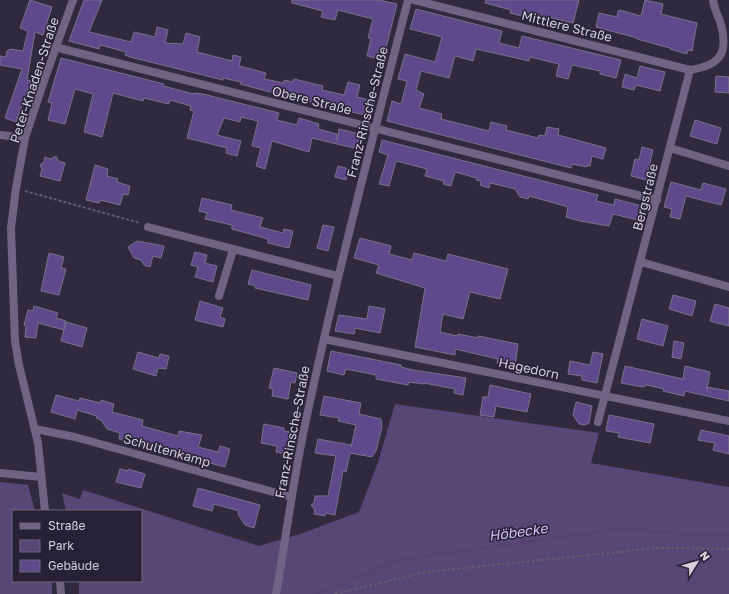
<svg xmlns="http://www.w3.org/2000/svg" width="729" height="594" font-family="'Golos Text',sans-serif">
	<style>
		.green { fill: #564777 }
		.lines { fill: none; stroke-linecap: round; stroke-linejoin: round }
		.stream { stroke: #584273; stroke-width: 3.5 }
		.building { fill: #5f488c; stroke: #79728a }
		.path { stroke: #625c6f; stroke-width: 2; stroke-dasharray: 3 2; stroke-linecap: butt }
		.minor { stroke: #6e6584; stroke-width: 8 }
		.tertiary { stroke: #6e6584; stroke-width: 8 }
		.labels { text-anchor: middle; stroke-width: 3; stroke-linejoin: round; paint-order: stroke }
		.street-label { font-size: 13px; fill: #d5d1df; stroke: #272135 }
		.water-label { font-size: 14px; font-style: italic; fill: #d1c0fb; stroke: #272135 }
	</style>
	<rect width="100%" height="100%" fill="#302a3f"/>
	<!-- green -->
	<path class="green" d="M395,404L599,433L591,463L729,487V594H79V581H141V511H66L62,493L80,499L83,490L259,546L300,534L359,512L378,462Z
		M0,482L28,485L35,511H13V581H52V594H0Z"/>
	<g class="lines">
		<!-- stream -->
		<path class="stream" d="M317,594C342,582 368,576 391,561L620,529L720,536L729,535"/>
	</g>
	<!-- building -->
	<path class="building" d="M30,0L52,7L43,35L35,32L27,80L31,81L16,122L5,118L22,69L0,65V56L6,57L7,51L10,49L23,51L28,31L20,28Z
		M84,0H102L89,32L131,42L134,32L155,37L157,27L168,30L165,43L183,44L186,33L200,37L197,52L232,61L233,55L241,57L239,66L266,73L264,79L284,83V80L293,82L294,79L323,86L322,90L344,95L348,82L360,85L357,97L373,101L369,116L281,95L240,84L241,82L223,78V80L130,57L125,55L126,52L100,45L99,49L69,41Z
		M292,0H379L397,4L383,60L367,56L371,38H368L373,19L338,10L335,20L321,17L323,11L292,3Z
		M486,0H579L573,23L531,13L530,18L510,13L511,10L485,3Z
		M645,0L663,4L661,14L697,23L692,51L688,50L687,54L670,49V48L637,39V38L596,27L599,13L617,17L618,11L620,10L641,16Z
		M416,9L502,31L499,43L519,48L522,36L621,60L616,78L600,74V71L572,65L568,79L556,76L559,64L530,57L529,61L516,58L476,49L473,61L455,56L449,78L421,71L416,90L424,94L419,108L442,114L441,119L489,131L491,122L507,126L506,130L538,138L539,135L545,136L547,127L559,129L558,135L606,148L603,159L592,156L590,166L587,165V167L572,164L571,168L387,121L392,101L401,104L407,81L398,79L405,54L435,62L442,37L410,29Z
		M61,58L164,84L163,86L194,94V93L203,94L279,113L277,120L297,125L299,118L319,124L318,129L337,134V141L339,129L364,135L361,148L354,146V148L312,138L309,152L272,141L265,169L256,166L261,148L252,146L258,121L241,117L240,122L224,118L217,135L241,141L237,156L226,153L227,148L187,138L194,111L190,110L191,106L170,100L169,104L144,98L143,101L113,93L102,137L84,132L93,94L75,89L65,124L48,120L52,103L48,102Z
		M640,66L665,72L660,91L636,85L634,90L622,87L625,74L637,78Z
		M716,76L729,77V93L715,92Z
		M695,120L721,128L717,144L690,136Z
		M382,140L598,195L596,201L614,205L615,199L646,207L642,221L613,214L609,226L580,221L566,217L568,207L529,196L528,199L520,197L515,189L490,183L489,188L480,185L481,181L476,180L477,178L455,172L451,186L443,184L444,181L425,176L427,169L396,161L389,186L379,184L388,155L379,152Z
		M642,147L653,150L646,180L631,176L635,159L639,160Z
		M56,156L58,161L65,163L60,181L40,176L42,169L40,165L44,162L45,157L51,159Z
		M95,165L108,169L107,176L118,179L117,182L130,186L128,195L123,194L120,205L100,200L99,203L86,200Z
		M338,166L349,169L346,180L335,177Z
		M671,182L701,190L703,183L726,189L721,205L686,196L680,219L670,217L672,209L664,207Z
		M202,198L232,205L231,210L263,218L260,227L283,233L284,229L293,231L289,248L268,243V239L232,229V225L205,219L207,213L199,211Z
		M323,225L334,227L328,251L317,248Z
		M360,238L391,246L389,254L412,260L414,253L446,261L448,254L508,269L500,299L470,292L463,319L443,314L440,332L457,336L458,334L478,338V336L518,344L515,366L497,363L498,359L455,349V355L415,347L425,288L376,273L379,265L354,258Z
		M137,241L164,246L161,258L153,256L150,267L144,265L141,260L134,258L128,247Z
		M195,252L207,255L205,263L217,266L213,282L195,277L198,267L191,265Z
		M49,253L64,257L61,268L66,269L59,295L41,291Z
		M252,270L311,285L308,300L255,288L256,286L248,284Z
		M673,295L696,301L692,316L669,309Z
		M200,301L223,308L220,317L225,319L223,327L195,320Z
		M715,304L729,308V326L710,321Z
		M34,306L58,313L56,318L66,321L64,330L38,323L36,338L25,337L26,326L24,325L28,310L33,311Z
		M369,306L385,309L380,333L355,328L354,334L335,331L339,315L367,319Z
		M642,319L668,326L663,346L637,339Z
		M66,322L87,328L82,347L61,341Z
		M674,341L684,343L681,359L672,357Z
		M331,351L401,365V367L413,370L466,378L463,395L454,393L455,389L424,383V384L409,382L408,385L376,379V375L346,369L344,375L327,371Z
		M138,352L159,358L160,354L169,356L166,369L158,368L156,376L133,369Z
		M593,352L603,354L597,383L582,380V376L568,374L570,361L590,365Z
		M625,366L683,379L685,366L710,372L707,389V387L729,391V401L685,391L684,396L663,391L664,389L647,385L643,387L621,383Z
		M274,368L297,373L295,383L291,382L288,399L272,396L273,389L269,388Z
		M490,385L531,394L527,412L496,406L494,417L480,415L483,397H488Z
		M56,395L79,401L80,398L101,403V400L114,404L112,412L143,420L142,426L178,436L179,431L202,435L198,447L218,452L220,446L230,449L225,467L119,439L120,433L107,429L101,420L96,418L97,416L77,410L75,419L51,412Z
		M324,396L361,403L359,414L381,419L382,427L376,451L372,457L350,453L346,472L343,471L335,515L326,513L325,516L314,514L315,510L311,505L314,503L315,496H328L336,456L315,453L318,439L351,445V447L356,425L338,421L339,418L320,415Z
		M576,402L592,406L589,423L585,425L579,424L573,415Z
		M609,415L654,424L650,443L618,437L619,433L606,431Z
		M264,424L284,428V431L290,432L286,454L276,452L277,446L261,443Z
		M701,430L729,436V454L713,450L715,443L698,440Z
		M120,469L128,471V469L145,474L141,488L116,482Z
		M198,488L260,505L254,528L245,525L238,514L239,511L214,504L212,511L193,506Z"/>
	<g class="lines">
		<!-- path -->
		<path class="path" d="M25,191L140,223
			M335,594L426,572L657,548L729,549"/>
		<!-- minor -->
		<path class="minor" d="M414,0L690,70
			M55,47L657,200
			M0,135L25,138
			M670,148L729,166
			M148,227L338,276
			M641,262L729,287
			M219,296L233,250
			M324,339L729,421
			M598,422L690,70C722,65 729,52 720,21C717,14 714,8 713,0
			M35,429L75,437L291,497
			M0,473L41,477
			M45,511L38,443L19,365L15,341L11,228L16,188L25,138L45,78L73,0
			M60,581L61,594"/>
		<!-- tertiary -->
		<path class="tertiary" d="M276,594C286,538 293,481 305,425C335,282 372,141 408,0"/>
	</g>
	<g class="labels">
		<!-- street labels -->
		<g class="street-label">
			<text transform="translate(567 26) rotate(14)" y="5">Mittlere Straße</text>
			<text transform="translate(34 80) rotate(-72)" y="5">Peter-Knaden-Straße</text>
			<text transform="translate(312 100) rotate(14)" y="5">Obere Straße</text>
			<text transform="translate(367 112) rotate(-76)" y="5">Franz-Rinsche-Straße</text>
			<text transform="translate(645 197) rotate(-76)" y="5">Bergstraße</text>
			<text transform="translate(529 368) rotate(12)" y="5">Hagedorn</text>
			<text transform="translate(292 432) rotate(-79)" y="5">Franz-Rinsche-Straße</text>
			<text transform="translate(167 450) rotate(16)" y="5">Schultenkamp</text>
		</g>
		<!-- water labels -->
		<g class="water-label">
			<text transform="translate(518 532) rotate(-8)" y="5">Höbecke</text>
		</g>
	</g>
	<!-- legend -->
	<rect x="12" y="510" width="130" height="72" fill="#272135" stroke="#6d6779"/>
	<rect x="20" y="523" width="20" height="6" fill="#6e6584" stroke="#6d6779"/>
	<text x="48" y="530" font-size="12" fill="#d5d1df">Straße</text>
	<rect x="20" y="540" width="20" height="12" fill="#564777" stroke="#6d6779"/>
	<text x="48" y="550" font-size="12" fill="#d5d1df">Park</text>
	<rect x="20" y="560" width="20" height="12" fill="#5f488c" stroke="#6d6779"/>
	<text x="48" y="570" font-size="12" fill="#d5d1df">Gebäude</text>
	<!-- north arrow -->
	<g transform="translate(697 562) rotate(53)" stroke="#272135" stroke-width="3" paint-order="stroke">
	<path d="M0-3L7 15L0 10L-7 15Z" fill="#d5d1df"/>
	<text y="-6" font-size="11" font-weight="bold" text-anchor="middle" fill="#d5d1df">N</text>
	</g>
</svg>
